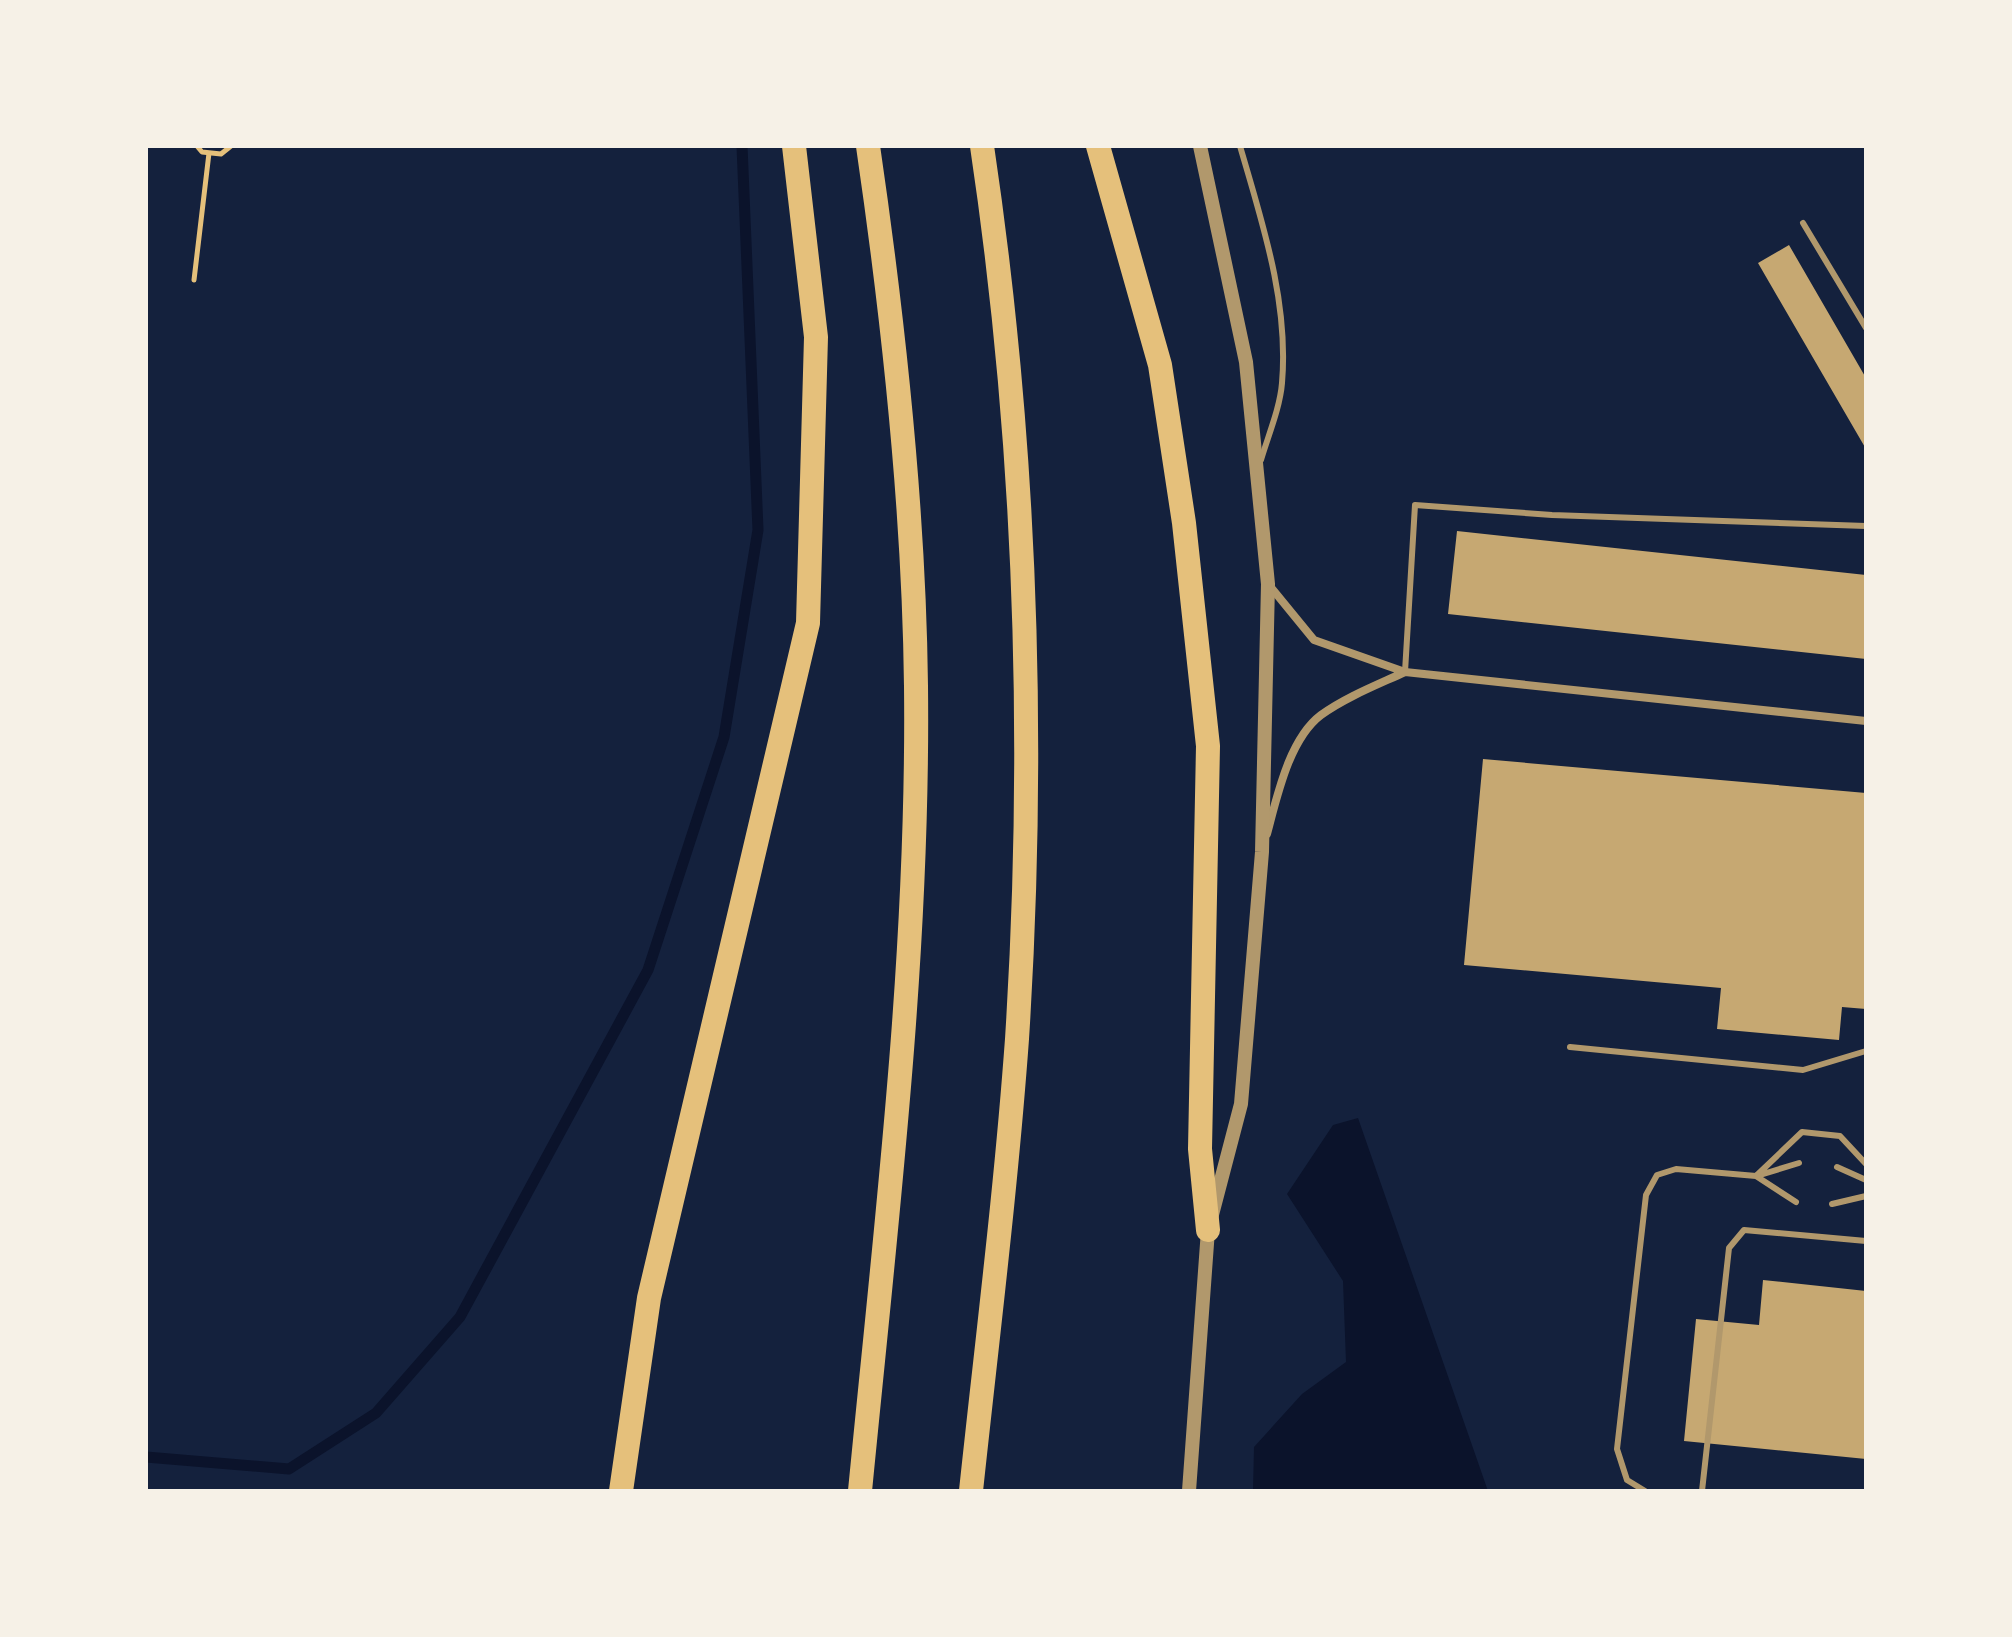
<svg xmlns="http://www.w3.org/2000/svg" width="2012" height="1637" font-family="'Zilla Slab',serif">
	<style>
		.water { fill: #0b132b }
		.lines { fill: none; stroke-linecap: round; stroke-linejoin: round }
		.stream { stroke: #0b132b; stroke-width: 11 }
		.building { fill: #c6a872 }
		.path { stroke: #e5c07b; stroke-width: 5 }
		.service { stroke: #b1986c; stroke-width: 6 }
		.minor { stroke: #b1986c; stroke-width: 8 }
		.tertiary { stroke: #b1986c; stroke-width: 14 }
		.motorway { stroke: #e5c07b; stroke-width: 24 }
	</style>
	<rect width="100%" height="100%" fill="#14213d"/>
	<!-- water -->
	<path class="water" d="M1358,1118L1488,1491H1253L1254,1447L1302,1394L1346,1362L1343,1281L1287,1194L1333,1125Z"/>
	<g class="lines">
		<!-- stream -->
		<path class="stream" d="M146,1457L289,1469L376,1413L460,1317L648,970L724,737L758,530L742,146"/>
	</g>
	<!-- building -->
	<path class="building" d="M1789,245L1866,378V449L1758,263Z
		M1457,531L1866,575V659L1448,614Z
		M1483,759L1866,793V1009L1842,1007L1839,1040L1717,1029L1721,988L1464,965Z
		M1763,1280L1866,1291V1459L1684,1441L1696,1319L1759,1325Z"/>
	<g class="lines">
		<!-- path -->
		<path class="path" d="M197,146L202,152L221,154L231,146
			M194,280L209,153"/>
		<!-- service -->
		<path class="service" d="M1240,146C1262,222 1289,302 1282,383C1280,408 1268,436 1261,460
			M1803,223L1866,328
			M1405,672L1415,505L1552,515L1866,526
			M1570,1047L1803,1070L1866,1051
			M1837,1167L1866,1180
			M1760,1175L1799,1163
			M1756,1176L1802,1132L1840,1136L1866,1164
			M1832,1204L1866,1196
			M1645,1491L1627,1480L1617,1449L1646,1195L1657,1175L1676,1169L1756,1176L1796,1202
			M1702,1491L1729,1248L1744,1230L1866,1241"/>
		<!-- minor -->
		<path class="minor" d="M1269,585L1314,640L1405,672L1866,721
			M1267,834C1277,797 1289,739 1321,715C1346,697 1377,685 1405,672"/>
		<!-- tertiary -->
		<path class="tertiary" d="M1189,1491L1208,1230L1241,1104L1262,852L1268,584L1246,362L1200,146"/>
		<!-- motorway -->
		<path class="motorway" d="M1098,146L1160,365L1184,523L1208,746L1200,1149L1208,1230
			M621,1491L649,1298L808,623L816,337L794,146
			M860,1491C886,1223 919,955 916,686C914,506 894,324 868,146
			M971,1491C987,1341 1006,1190 1017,1039C1036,741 1026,441 982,146"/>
	</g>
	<!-- border -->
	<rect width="2012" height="1637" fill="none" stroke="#f6f1e7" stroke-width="296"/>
</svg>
